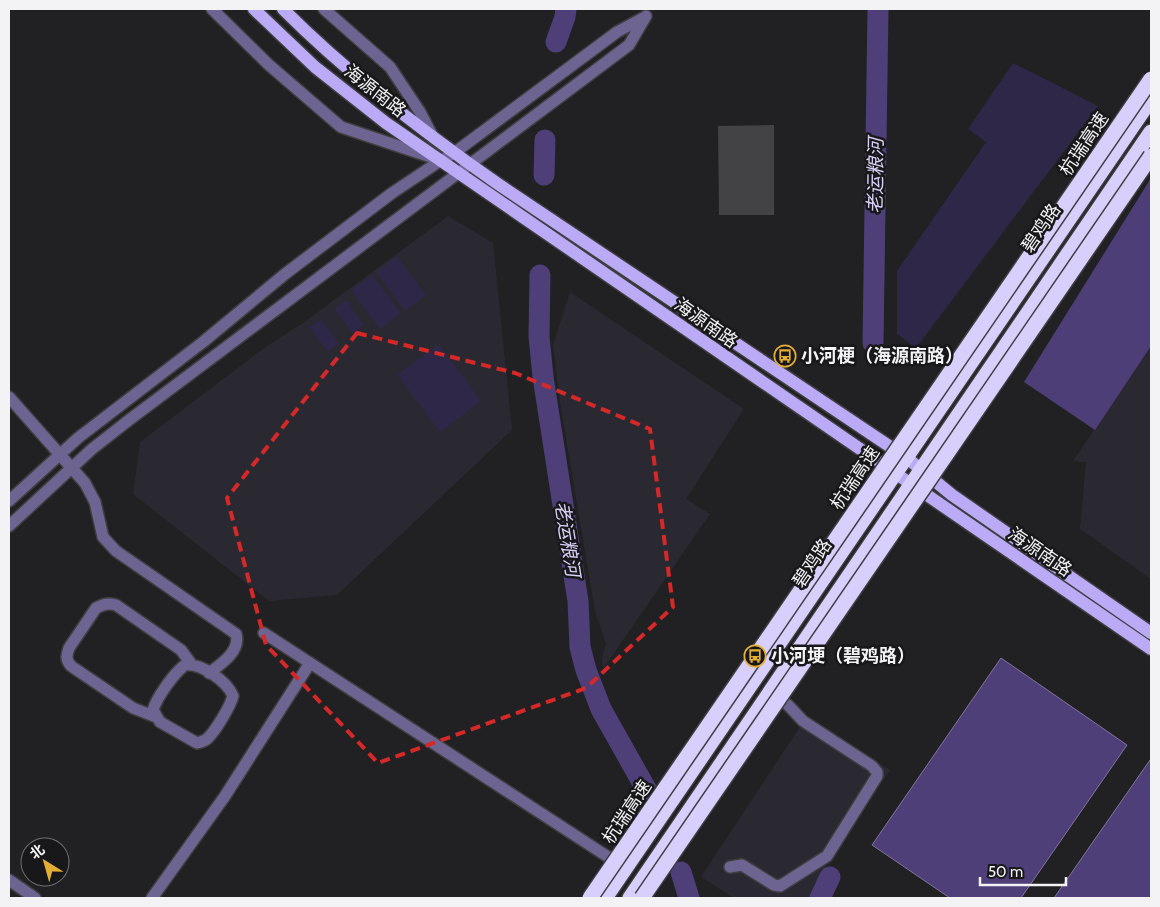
<svg xmlns="http://www.w3.org/2000/svg" width="1160" height="907" font-family="Cabin,'Noto Sans SC',sans-serif">
	<style>
		.built { fill: #2a2931 }
		.green { fill: #2f2748 }
		.forest { fill: #4d3e78 }
		.water { fill: #4e3f79; stroke: #80759e }
		.lines { fill: none; stroke-linecap: round; stroke-linejoin: round }
		.river { stroke: #4e3f79; stroke-width: 21 }
		.building { fill: #434346 }
		.minor-casing { stroke: #3e3e40; stroke-width: 14 }
		.major-casing { stroke: #3e3e40; stroke-width: 15 }
		.highway-casing { stroke: #3e3e40; stroke-width: 18 }
		.minor { stroke: #6e6491; stroke-width: 11 }
		.major { stroke: #bbabf6; stroke-width: 12 }
		.highway { stroke: #d8cffc; stroke-width: 15 }
		.highway-bridge-casing { stroke: #3e3e40; stroke-width: 18; stroke-linecap: butt }
		.highway-bridge { stroke: #d8cffc; stroke-width: 15 }
		.marked { fill: none; stroke: #d62828; stroke-width: 4; stroke-dasharray: 10 6; stroke-linejoin: round }
		.labels { text-anchor: middle; stroke-width: 5; stroke-linejoin: round; paint-order: stroke }
		.street-label { font-size: 18px; fill: #f3f2f4; stroke: #18171a }
		.poi-label { font-size: 18px; font-weight: bold; fill: #f3f2f4; stroke: #18171a; text-anchor: start }
		.water-label { font-size: 19px; font-style: italic; fill: #d8d1f5; stroke: #18171a }
	</style>
	<rect width="100%" height="100%" fill="#212123"/>
	<!-- built -->
	<path class="built" d="M448,216L493,243L512,430L337,595L269,601L133,494L140,442L267,346L303,323Z
		M570,292L744,409L686,499L710,514L603,669L602,658L606,643L595,611L561,409L553,345Z
		M1151,346V579L1080,529L1086,462L1073,461Z
		M807,716L890,770L824,869L810,898H734L701,877Z"/>
	<!-- green -->
	<path class="green" d="M1013,63L1098,106L916,348L897,334V271L986,142L968,129Z
		M397,256L426,295L405,311L376,272Z
		M372,275L401,313L380,329L351,290Z
		M346,300L364,325L353,334L334,309Z
		M321,319L339,343L328,352L309,327Z
		M439,344L481,401L440,432L397,375Z"/>
	<!-- forest -->
	<path class="forest" d="M1151,178V346L1095,430L1024,382Z"/>
	<!-- water -->
	<path class="water" d="M1001,658L1127,745L1021,898H950L872,845Z
		M1150,760L1151,761V898H1054Z"/>
	<g class="lines">
		<!-- river -->
		<path class="river" d="M556,42L565,17L566,9
			M544,175L545,140
			M540,275L539,336L543,377L578,601L580,647L586,670L601,709L646,789
			M873,343L878,9
			M681,872L689,898
			M820,898L830,877"/>
	</g>
	<!-- building -->
	<path class="building" d="M774,125V215H719L718,126Z"/>
	<g class="lines">
		<!-- minor casing -->
		<g class="minor-casing">
			<path id="minor" d="M212,9L269,65L341,127L434,158
				M324,9L390,67L420,112L433,137
				M9,397L85,483L95,502L103,537L116,551L236,634C241,651 221,664 209,673
				M9,501L78,438L203,342L285,274L392,193L440,161L454,153L617,32L645,17
				M9,526L92,449L129,420L629,45L646,16
				M264,633L622,866
				M185,665C201,663 227,681 233,696C230,707 216,730 208,738C205,741 201,742 197,743L160,722L153,710C157,697 174,673 185,665Z
				M156,717L133,708L71,666C66,660 66,656 69,648L96,608C104,604 108,603 116,605L181,650L192,665
				M730,867L742,865L774,885L780,886L827,856L877,776V772L872,766L803,721L788,705L773,695
				M9,880L35,898
				M152,898L225,796L310,663"/>
		</g>
		<!-- major casing -->
		<g class="major-casing">
			<path id="major" d="M254,9L315,67L386,123L1151,649
				M283,9C349,75 422,131 498,184L907,458L952,495L1151,633"/>
		</g>
		<!-- highway casing -->
		<g class="highway-casing">
			<path id="highway" d="M605,898L1151,99
				M630,898L1151,132"/>
		</g>
		<!-- minor -->
		<use href="#minor" class="minor"/>
		<!-- major -->
		<use href="#major" class="major"/>
		<!-- highway -->
		<use href="#highway" class="highway"/>
		<!-- highway-bridge casing -->
		<g class="highway-bridge-casing">
			<path id="highway-bridge" d="M590,898L1151,79
				M642,898L1151,156"/>
		</g>
		<!-- highway-bridge -->
		<use href="#highway-bridge" class="highway-bridge"/>
	</g>
	<!-- marked area -->
	<path class="marked" d="M357,333L515,373L650,429L673,607L586,688L378,763L266,645L227,498Z"/>
	<!-- icons -->
	<defs>
		<g id="bus-ring" transform="scale(1.125)"><circle r="9.5" fill="#18171a" stroke="#e3ae34" stroke-width="1.5"/><path d="M-5-6H5V4H4V6H2V4H-2V6H-4V4H-5ZM-3.5-4V0h7V-4ZM-3.5 1.2v1.5H-2V1.2ZM2 1.2v1.5H3.5V1.2Z" fill="#e3ae34"/></g>
	</defs>
	<g fill-rule="evenodd">
		<use href="#bus-ring" x="785" y="356"/>
		<use href="#bus-ring" x="755" y="656"/>
	</g>
	<g class="labels">
		<!-- street labels -->
		<g class="street-label">
			<text transform="translate(375 91) rotate(38)" y="6">海源南路</text>
			<text transform="translate(1084 144) rotate(-56)" y="6">杭瑞高速</text>
			<text transform="translate(1041 228) rotate(-56)" y="6">碧鸡路</text>
			<text transform="translate(706 323) rotate(35)" y="6">海源南路</text>
			<text transform="translate(855 478) rotate(-56)" y="6">杭瑞高速</text>
			<text transform="translate(1040 552) rotate(34)" y="6">海源南路</text>
			<text transform="translate(812 563) rotate(-56)" y="6">碧鸡路</text>
			<text transform="translate(627 812) rotate(-56)" y="6">杭瑞高速</text>
		</g>
		<!-- poi labels -->
		<g class="poi-label">
			<text x="801" y="362">小河梗（海源南路）</text>
			<text x="771" y="662">小河埂（碧鸡路）</text>
		</g>
		<!-- water labels -->
		<g class="water-label">
			<text transform="translate(875 176) rotate(-89)" y="7">老运粮河</text>
			<text transform="translate(568 539) rotate(81)" y="7">老运粮河</text>
		</g>
	</g>
	<!-- border -->
	<rect width="1160" height="907" fill="none" stroke="#f3f2f4" stroke-width="20"/>
	<!-- north arrow -->
	<g transform="translate(45 862) rotate(323)"><circle r="24" fill="#18171a" stroke="#706f71"/>
	<path d="M0-4L9 19L0 12L-9 19Z" fill="#e3ae34"/>
	<text y="-8" font-size="14" font-weight="bold" text-anchor="middle" fill="#f3f2f4">北</text>
	</g>
	<!-- scale -->
	<path d="M980 877v8h86v-8" fill="none" stroke="#f3f2f4" stroke-width="2.5"/>
	<text x="988" y="877" font-size="15" fill="#f3f2f4" stroke="#18171a" stroke-width="4" paint-order="stroke">50 m</text>
</svg>
